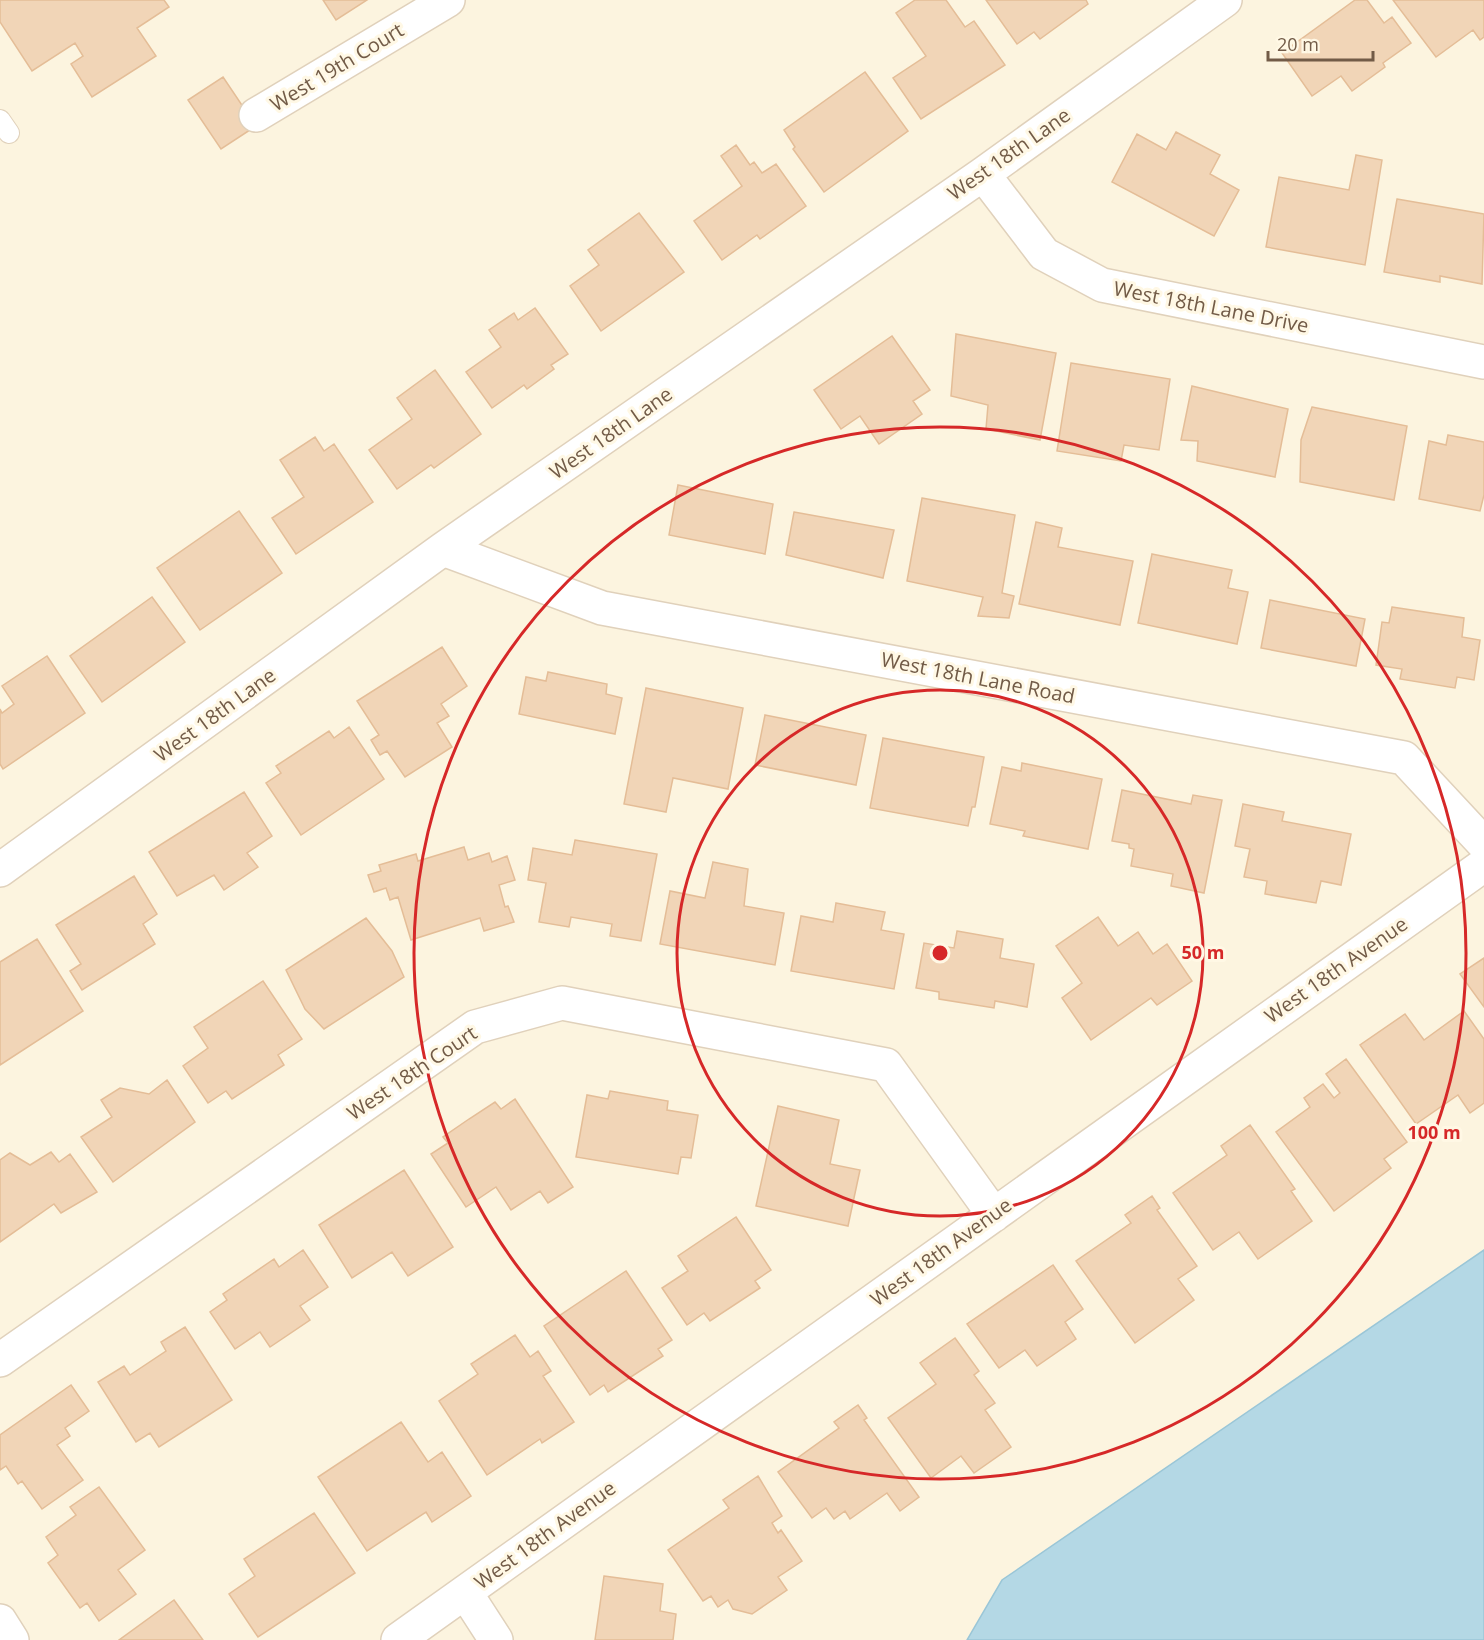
<svg xmlns="http://www.w3.org/2000/svg" width="1484" height="1640" font-family="'Open Sans',sans-serif">
	<style>
		.water { fill: #b4d8e5; stroke: #9ac6d7; stroke-width: 1.5 }
		.building { fill: #f1d5b7; stroke: #e4bd97; stroke-width: 1.5 }
		.lines { fill: none; stroke-linecap: round; stroke-linejoin: round }
		.lane-casing { stroke: #e0d1bb; stroke-width: 22 }
		.street-casing { stroke: #e0d1bb; stroke-width: 36 }
		.lane { stroke: #fff; stroke-width: 20 }
		.street { stroke: #fff; stroke-width: 33 }
		.ring { fill: none; stroke: #d62828; stroke-width: 3 }
		.labels { text-anchor: middle; stroke-width: 6; stroke-linejoin: round; paint-order: stroke }
		.street-label { font-size: 20px; fill: #725b47; stroke: #fff8e5 }
		.centre { fill: #d62828; stroke: #fff8e5; stroke-width: 3 }
		.ring-label { font-size: 18px; text-anchor: middle; font-weight: bold; fill: #d62828; stroke: #fff8e5; stroke-width: 6; stroke-linejoin: round; paint-order: stroke }
	</style>
	<rect width="100%" height="100%" fill="#fcf4df"/>
	<!-- water -->
	<path class="water" d="M1484,1250V1640H967L1002,1580Z"/>
	<!-- building -->
	<path class="building" d="M0,0H164L169,7L137,28L156,56L92,97L71,64L83,56L75,43L32,71L0,22Z
		M323,0H367L336,20Z
		M915,0H946L965,27L974,21L1005,65L921,119L893,78L926,56L896,13Z
		M986,0H1086L1088,4L1040,39L1034,32L1017,44Z
		M1355,0H1367L1384,23L1392,17L1411,43L1383,63L1385,67L1352,91L1341,76L1312,96L1282,53Z
		M1393,0H1484V37L1480,40L1473,30L1436,57Z
		M865,72L908,131L824,192L793,149L795,147L784,130Z
		M223,77L256,126L221,149L188,100Z
		M1176,132L1220,155L1210,174L1239,190L1214,236L1112,182L1137,134L1166,150Z
		M736,145L750,165L754,162L762,173L776,164L806,206L760,239L757,235L722,260L694,221L742,186L721,156Z
		M1356,155L1382,160L1365,265L1266,247L1279,177L1349,190Z
		M1397,199L1484,214L1482,284L1440,276V282L1384,272Z
		M639,213L684,272L601,331L570,286L599,265L588,250Z
		M535,308L568,354L551,365L554,369L527,389L524,385L492,408L466,372L501,347L489,330L514,313L518,320Z
		M956,334L1056,353L1040,440L986,429L988,405L951,396Z
		M892,336L930,390L913,401L922,414L879,444L860,416L841,429L814,390Z
		M1071,363L1170,379L1159,450L1124,445L1121,461L1057,451Z
		M435,370L481,434L434,468L431,465L397,489L369,450L412,419L397,398Z
		M1192,386L1288,409L1275,477L1197,461L1198,441L1181,440Z
		M1312,407L1407,426L1394,500L1300,482L1301,440Z
		M1448,435L1484,442V495L1480,511L1419,499L1429,441L1446,445Z
		M315,437L324,451L334,444L373,502L296,554L272,518L304,497L280,460Z
		M678,485L773,504L765,554L669,535Z
		M922,498L1015,515L1002,593L1014,596L1009,618L978,616L983,597L907,581Z
		M239,511L282,573L200,630L157,568Z
		M794,512L894,530L883,578L786,555Z
		M1036,522L1062,528L1058,547L1133,561L1120,625L1019,604Z
		M1152,554L1232,570L1228,588L1248,592L1237,644L1138,623Z
		M152,597L185,642L102,702L70,656Z
		M1270,600L1365,619L1356,666L1261,648Z
		M1392,607L1464,618L1462,637L1480,640L1474,680L1457,677L1455,688L1400,679L1402,669L1376,665L1382,622L1389,623Z
		M442,647L467,686L441,704L449,716L437,723L452,747L405,777L387,751L380,755L371,740L379,735L357,701Z
		M47,656L85,713L3,769L0,764V709L2,713L14,704L2,686Z
		M548,672L607,684L606,694L622,698L615,734L519,714L526,677L546,681Z
		M646,688L743,708L728,789L673,778L666,812L624,804Z
		M765,715L866,735L856,785L755,765Z
		M349,727L384,779L301,835L266,783L281,773L276,766L329,731L334,738Z
		M883,738L984,757L975,807H972L968,826L870,808Z
		M1022,763L1102,779L1088,849L1023,836L1025,831L990,824L1002,767L1021,771Z
		M1122,790L1191,804L1193,795L1222,800L1204,893L1171,886L1173,874L1131,866L1134,849L1129,848V844L1112,841Z
		M244,792L272,836L247,853L258,867L224,890L214,875L177,896L149,852Z
		M1243,804L1284,812L1282,821L1351,834L1341,885L1321,881L1316,903L1265,894L1267,881L1244,877L1250,849L1235,846Z
		M575,840L657,854L641,941L610,936L612,924L571,917L569,927L539,922L546,883L528,880L533,848L572,855Z
		M464,847L468,860L489,853L492,862L507,856L515,880L499,885L505,907L508,906L514,922L484,931L480,918L411,940L398,897L390,900L386,888L374,892L368,875L381,871L379,865L416,854L418,861Z
		M713,862L748,869L744,906L784,913L775,965L660,944L670,891L705,898Z
		M134,876L157,914L143,924L155,944L82,990L70,971L81,964L56,925Z
		M836,903L885,912L881,930L904,934L894,989L791,971L801,916L833,922Z
		M1098,917L1118,946L1138,932L1153,954L1167,944L1192,981L1157,1005L1151,998L1091,1040L1062,998L1082,983L1056,946Z
		M366,918L392,951L404,977L324,1029L305,1009L286,970Z
		M957,931L1003,939L1000,958L1034,964L1027,1007L995,1001L994,1008L939,999V992L916,988L924,943L954,948Z
		M37,939L83,1011L0,1065V962Z
		M1484,958V1007L1460,974Z
		M263,981L302,1039L278,1055L284,1065L232,1099L226,1091L208,1103L183,1066L208,1048L194,1027Z
		M1464,1011L1484,1039V1103L1470,1113L1458,1095L1416,1124L1360,1045L1405,1014L1424,1040Z
		M1346,1059L1407,1142L1384,1159L1391,1168L1334,1211L1276,1132L1310,1107L1304,1098L1323,1084L1334,1098L1340,1093L1326,1074Z
		M167,1080L195,1122L113,1182L81,1137L112,1117L101,1100L120,1088L149,1094Z
		M610,1091L668,1101L667,1110L698,1115L691,1158L681,1157L678,1174L576,1157L587,1095L608,1099Z
		M515,1099L573,1187L548,1203L540,1191L511,1210L496,1187L466,1207L431,1154L448,1143L443,1137L469,1119L495,1102L501,1109Z
		M778,1106L839,1120L830,1164L860,1170L848,1226L756,1206Z
		M1250,1125L1295,1189L1291,1191L1312,1221L1258,1259L1239,1232L1213,1250L1173,1193L1227,1155L1221,1146Z
		M51,1152L59,1162L70,1154L97,1192L61,1213L54,1204L0,1242V1160L10,1153L30,1165Z
		M404,1170L453,1247L408,1276L392,1252L352,1278L319,1225Z
		M1152,1196L1160,1208L1157,1210L1197,1266L1178,1279L1194,1300L1135,1343L1076,1261L1131,1223L1125,1215Z
		M736,1217L771,1270L755,1281L760,1288L710,1321L704,1313L687,1325L662,1288L688,1271L678,1256Z
		M303,1250L328,1287L300,1306L310,1320L270,1347L260,1332L235,1349L210,1312L227,1300L223,1294L274,1259L279,1267Z
		M1053,1265L1083,1309L1065,1322L1076,1339L1037,1366L1025,1350L999,1368L967,1324Z
		M626,1271L672,1340L658,1349L663,1356L608,1392L604,1385L590,1395L544,1326Z
		M185,1327L232,1400L159,1447L150,1433L136,1442L98,1382L124,1366L130,1375L166,1351L161,1342Z
		M515,1335L530,1357L538,1351L551,1371L543,1376L574,1422L542,1443L540,1439L487,1475L439,1401L478,1374L471,1364Z
		M955,1338L979,1371L974,1375L995,1403L985,1410L1011,1447L974,1473L961,1456L931,1478L888,1418L936,1384L920,1363Z
		M71,1385L89,1411L65,1428L70,1436L57,1445L83,1480L42,1509L22,1481L18,1484L6,1466L0,1470V1435Z
		M858,1405L867,1418L864,1420L919,1497L900,1511L887,1493L850,1519L845,1511L834,1519L826,1508L812,1518L778,1472L839,1428L834,1422Z
		M401,1422L428,1462L442,1452L471,1496L432,1522L426,1512L367,1551L318,1477Z
		M758,1476L782,1516L772,1523L778,1533L781,1530L802,1561L778,1577L787,1590L752,1614L733,1609L728,1600L718,1607L711,1596L703,1601L668,1550L729,1508L723,1500Z
		M99,1487L145,1550L118,1570L136,1594L99,1621L87,1603L80,1608L48,1563L58,1555L46,1537L76,1515L70,1507Z
		M314,1513L355,1573L258,1637L229,1594L255,1576L244,1559Z
		M604,1576L663,1584L660,1611L676,1614L673,1640H595Z
		M174,1600L203,1640H119Z"/>
	<g class="lines">
		<!-- lane casing -->
		<g class="lane-casing">
			<path id="lane" d="M0,120L9,133"/>
		</g>
		<!-- street casing -->
		<g class="street-casing">
			<path id="street" d="M256,115L448,0
				M983,174L1044,254L1102,285L1484,362
				M443,549L602,608L1404,758L1484,844
				M0,870L443,549L983,174L1225,0
				M0,1360L475,1027L562,1003L886,1065L994,1215
				M465,1592L496,1640
				M0,1621L12,1640
				M398,1640L1484,865"/>
		</g>
		<!-- lane -->
		<use href="#lane" class="lane"/>
		<!-- street -->
		<use href="#street" class="street"/>
	</g>
	<!-- distance rings -->
	<g class="ring">
		<circle cx="940" cy="953" r="263"/>
		<circle cx="940" cy="953" r="526"/>
	</g>
	<g class="labels">
		<!-- street labels -->
		<g class="street-label">
			<text transform="translate(337 67) rotate(-31)" y="7">West 19th Court</text>
			<text transform="translate(1009 154) rotate(-35)" y="7">West 18th Lane</text>
			<text transform="translate(1211 307) rotate(11)" y="7">West 18th Lane Drive</text>
			<text transform="translate(611 433) rotate(-35)" y="7">West 18th Lane</text>
			<text transform="translate(978 678) rotate(11)" y="7">West 18th Lane Road</text>
			<text transform="translate(215 715) rotate(-36)" y="7">West 18th Lane</text>
			<text transform="translate(1336 970) rotate(-35)" y="7">West 18th Avenue</text>
			<text transform="translate(412 1073) rotate(-34)" y="7">West 18th Court</text>
			<text transform="translate(941 1252) rotate(-36)" y="7">West 18th Avenue</text>
			<text transform="translate(545 1535) rotate(-36)" y="7">West 18th Avenue</text>
		</g>
	</g>
	<circle cx="940" cy="953" r="9" class="centre"/>
	<g class="ring-label">
		<text x="1203" y="959">50 m</text>
		<text x="1434" y="1139">100 m</text>
	</g>
	<!-- scale -->
	<path d="M1268 51v9h105v-9" fill="none" stroke="#725b47" stroke-width="3"/>
	<text x="1277" y="51" font-size="18" fill="#725b47" stroke="#fff8e5" stroke-width="4.5" paint-order="stroke">20 m</text>
</svg>
